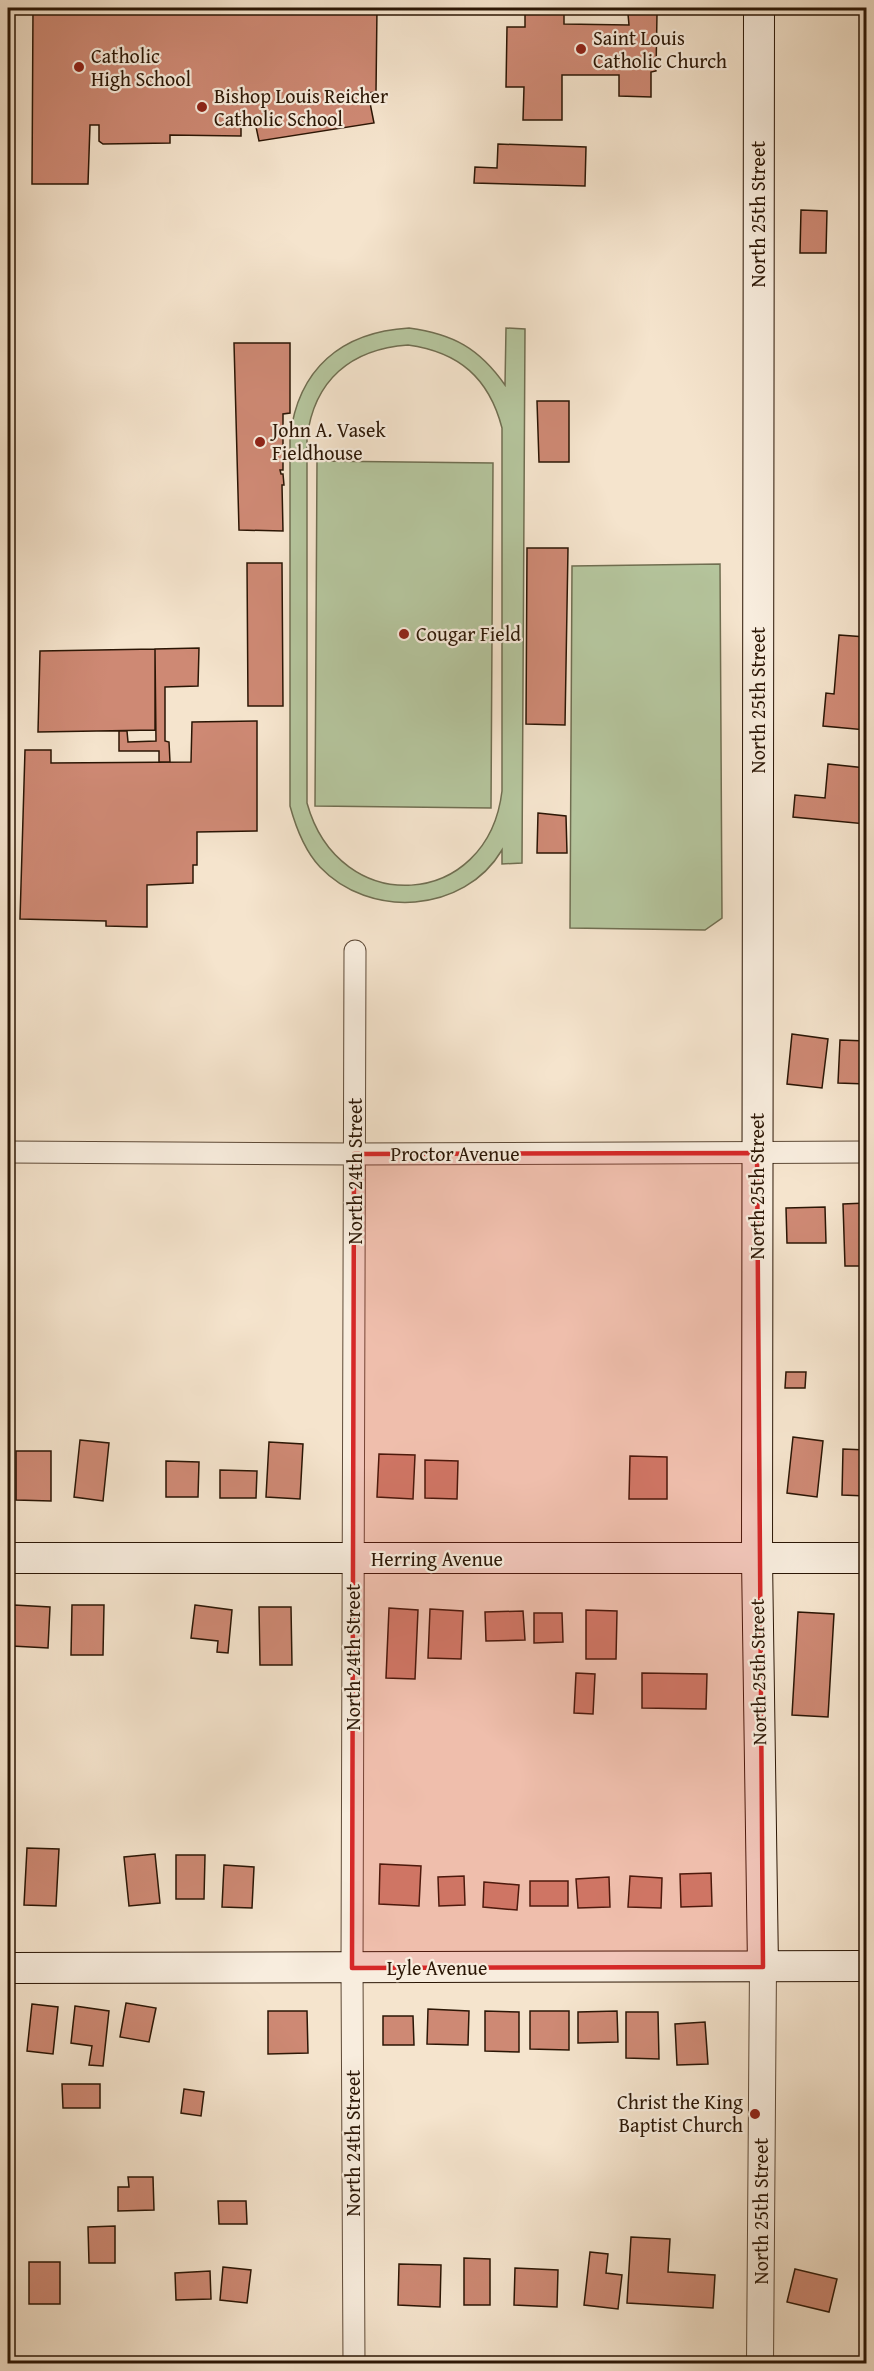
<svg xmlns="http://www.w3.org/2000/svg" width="874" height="2371" font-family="'Gentium Book Plus',serif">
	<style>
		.green { fill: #b5c59d; stroke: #706e51; stroke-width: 1.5; fill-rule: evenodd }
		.building { fill: #ce8974; stroke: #2b1605; stroke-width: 1.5 }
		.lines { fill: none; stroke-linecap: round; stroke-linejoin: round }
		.minor-casing { stroke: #5e4a37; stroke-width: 23 }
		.tertiary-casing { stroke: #5e4a37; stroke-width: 28 }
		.secondary-casing { stroke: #2b1605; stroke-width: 32 }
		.minor { stroke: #f8edde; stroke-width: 21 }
		.tertiary { stroke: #f8edde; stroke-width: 26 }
		.secondary { stroke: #f8edde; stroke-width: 30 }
		.marked { fill: #d62828; fill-opacity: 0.2; stroke: #d62828; stroke-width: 4.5; stroke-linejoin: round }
		.poi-dot { fill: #8f2418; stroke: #f8edde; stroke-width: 2 }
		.labels { text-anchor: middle; stroke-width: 4.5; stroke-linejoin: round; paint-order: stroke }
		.poi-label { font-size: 20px; fill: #2b1605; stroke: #f8edde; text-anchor: start }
		.street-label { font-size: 20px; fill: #2b1605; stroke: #f8edde }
	</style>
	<rect width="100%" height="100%" fill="#f5e4cd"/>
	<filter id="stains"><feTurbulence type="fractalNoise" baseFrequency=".00333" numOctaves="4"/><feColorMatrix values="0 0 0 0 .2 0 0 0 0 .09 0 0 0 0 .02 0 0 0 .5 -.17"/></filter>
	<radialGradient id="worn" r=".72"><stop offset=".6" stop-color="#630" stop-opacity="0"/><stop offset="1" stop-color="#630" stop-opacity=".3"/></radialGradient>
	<!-- green -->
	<path class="green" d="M409,328C453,334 479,348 505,385L506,328L525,329L522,863L502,864V850C464,914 369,919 320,867C304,850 296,828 290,806V437C298,369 341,332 409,328ZM408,345C459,352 489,378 502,428V791C488,910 339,919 307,803V438C314,380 351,349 408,345Z
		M317,461L493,463L491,808L315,806Z
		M720,564L722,918L705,930L570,928L572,566Z"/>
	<!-- building -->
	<path class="building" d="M33,8L214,10V8H377L376,92L368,93L374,123L259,141L255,122L241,120V136L170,135V143L103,144L99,141V125H90L88,184H32Z
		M525,8H564V24L629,25L628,14H657L656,71L651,72V97L619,96V75H562V120H523L524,87H506L507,27H525Z
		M498,144L586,147L585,186L474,183L475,167L497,168Z
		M801,210L827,211L826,253H800Z
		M866,224V266L863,265Z
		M234,343H290V413L283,414V470H280L281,474H283L284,485H282L283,531L239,530Z
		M537,401H569V462H539Z
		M527,548H568L565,725L526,724Z
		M247,563H282L283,706H248Z
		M839,635L866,637V730L823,726L826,693L834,694Z
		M199,648L198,686L165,687V741L169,742L170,762H159V751H119V731H127L128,742L156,741L155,649Z
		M155,649V730L38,732L40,651Z
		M257,721V831L197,832V865H193V883L147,885V927L106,926V921L20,919L25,750H51V763L191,762L192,722Z
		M828,764L866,768V824L793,817L795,795L825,798Z
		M538,813L566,816L567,853H537Z
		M792,1034L828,1039L822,1088L787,1084Z
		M840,1040L866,1041V1084L838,1083Z
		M866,1203V1266H845L843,1204Z
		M825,1207L826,1243H787L786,1208Z
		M786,1372H806L805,1388H785Z
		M793,1437L823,1441L817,1497L787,1493Z
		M80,1440L109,1443L103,1501L74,1497Z
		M269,1442L303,1444L300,1499L266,1497Z
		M843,1449L866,1450V1496L842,1495Z
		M16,1451H51V1501L16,1500Z
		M379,1454L415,1455L413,1499L377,1497Z
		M630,1456L667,1457V1499H629Z
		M425,1460L458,1461L457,1499L425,1498Z
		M166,1461L199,1462L198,1497H166Z
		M220,1470L257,1471L256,1498H220Z
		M14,1605L50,1607L48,1648L12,1646Z
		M72,1605H104L103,1655H71Z
		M195,1605L232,1610L228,1653L217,1652L218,1641L191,1638Z
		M259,1607H291L292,1665H260Z
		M389,1608L418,1610L415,1679L386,1678Z
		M430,1609L463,1611L461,1659L428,1658Z
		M586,1610L617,1611L616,1659H586Z
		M523,1611L525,1640L486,1641L485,1612Z
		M798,1612L834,1614L828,1717L792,1715Z
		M534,1613H562L563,1642L534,1643Z
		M576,1673L595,1674L593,1714L574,1713Z
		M642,1673L707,1674L706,1709L642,1708Z
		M27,1848L59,1849L56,1906L24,1905Z
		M155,1854L160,1903L129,1906L124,1857Z
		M176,1855H205L204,1899H176Z
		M380,1864L421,1866L419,1906L379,1904Z
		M224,1865L254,1867L252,1908L222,1907Z
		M711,1873L712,1906L681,1907L680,1874Z
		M464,1876L465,1905L439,1906L438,1877Z
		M630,1876L662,1878L661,1908L628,1907Z
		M609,1877L610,1907L578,1908L576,1879Z
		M530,1881H568V1906H530Z
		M484,1882L519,1885L517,1910L483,1907Z
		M126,2003L156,2008L149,2042L120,2037Z
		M32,2004L58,2007L53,2054L27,2051Z
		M75,2006L109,2011L103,2066L89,2065L92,2046L71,2043Z
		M428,2009L469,2011L468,2045L427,2044Z
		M268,2011H307L308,2053L268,2054Z
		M485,2011L519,2012V2052L485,2051Z
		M530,2011H569V2050L530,2049Z
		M617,2011L618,2042L578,2043V2012Z
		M626,2012H658L659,2059L626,2058Z
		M383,2016H413L414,2045H383Z
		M705,2022L708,2064L677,2065L675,2024Z
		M866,2038V2084H865Z
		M62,2084H100V2108H63Z
		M184,2089L204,2092L201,2116L181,2113Z
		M128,2177H153L154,2210L118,2211V2187H129Z
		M218,2201H246L247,2224H219Z
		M115,2226V2263H89L88,2227Z
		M631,2237L670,2239L668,2272L715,2275L713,2308L627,2303Z
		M590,2252L608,2254L606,2273L622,2275L618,2309L584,2305Z
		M464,2258L490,2259V2305H464Z
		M29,2262H60V2304H29Z
		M399,2264L441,2265L440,2307L398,2305Z
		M223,2267L251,2270L247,2303L220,2300Z
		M515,2268L558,2270L557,2307L514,2305Z
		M795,2269L837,2279L829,2312L787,2302Z
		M210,2271L211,2299L176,2300L175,2273Z"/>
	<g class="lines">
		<!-- minor casing -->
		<g class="minor-casing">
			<path id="minor" d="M8,1152L354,1154L866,1152
				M354,2364L352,1968L355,951"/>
		</g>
		<!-- tertiary casing -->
		<g class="tertiary-casing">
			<path id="tertiary" d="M760,2364L763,1967"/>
		</g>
		<!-- secondary casing -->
		<g class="secondary-casing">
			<path id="secondary" d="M759,8L757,1559L763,1967
				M8,1558H866
				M8,1968L866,1966"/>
		</g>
		<!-- minor -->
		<use href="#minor" class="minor"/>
		<!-- tertiary -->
		<use href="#tertiary" class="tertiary"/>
		<!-- secondary -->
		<use href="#secondary" class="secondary"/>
	</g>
	<!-- marked area -->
	<path class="marked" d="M757,1153L763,1967L352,1968L354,1154Z"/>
	<!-- markers -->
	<g class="poi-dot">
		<circle cx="581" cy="49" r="6"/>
		<circle cx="79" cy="67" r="6"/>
		<circle cx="202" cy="107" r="6"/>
		<circle cx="260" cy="442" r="6"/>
		<circle cx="404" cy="634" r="6"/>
		<circle cx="755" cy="2114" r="6"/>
	</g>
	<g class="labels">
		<!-- poi labels -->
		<g class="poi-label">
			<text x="593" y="45">Saint Louis<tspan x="593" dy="23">Catholic Church</tspan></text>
			<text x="91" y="63">Catholic<tspan x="91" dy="23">High School</tspan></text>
			<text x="214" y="103">Bishop Louis Reicher<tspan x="214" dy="23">Catholic School</tspan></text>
			<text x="272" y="437">John A. Vasek<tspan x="272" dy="23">Fieldhouse</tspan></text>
			<text x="416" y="641">Cougar Field</text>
			<text x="743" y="2109" text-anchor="end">Christ the King<tspan x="743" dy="23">Baptist Church</tspan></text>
		</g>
		<!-- street labels -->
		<g class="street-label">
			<text transform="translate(758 214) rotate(-90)" y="7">North 25th Street</text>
			<text transform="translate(758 700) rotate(-90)" y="7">North 25th Street</text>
			<text x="455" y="1161">Proctor Avenue</text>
			<text transform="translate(355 1171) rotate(-90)" y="7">North 24th Street</text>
			<text transform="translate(757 1186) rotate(-90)" y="7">North 25th Street</text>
			<text x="437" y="1566">Herring Avenue</text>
			<text transform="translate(353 1657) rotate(-90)" y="7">North 24th Street</text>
			<text transform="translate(758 1672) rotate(-91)" y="7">North 25th Street</text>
			<text x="437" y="1975">Lyle Avenue</text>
			<text transform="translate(353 2143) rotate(-90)" y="7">North 24th Street</text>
			<text transform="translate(761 2211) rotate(-90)" y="7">North 25th Street</text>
		</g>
	</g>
	<!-- margin -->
	<rect width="874" height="2371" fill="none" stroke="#f5e4cd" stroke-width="30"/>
	<rect x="9" y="9" width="856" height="2353" fill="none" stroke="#2b1605" stroke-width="3"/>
	<rect x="15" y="15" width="844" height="2341" fill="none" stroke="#2b1605" stroke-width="1.5"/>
	<rect width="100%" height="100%" filter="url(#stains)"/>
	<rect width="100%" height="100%" fill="url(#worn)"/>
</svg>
